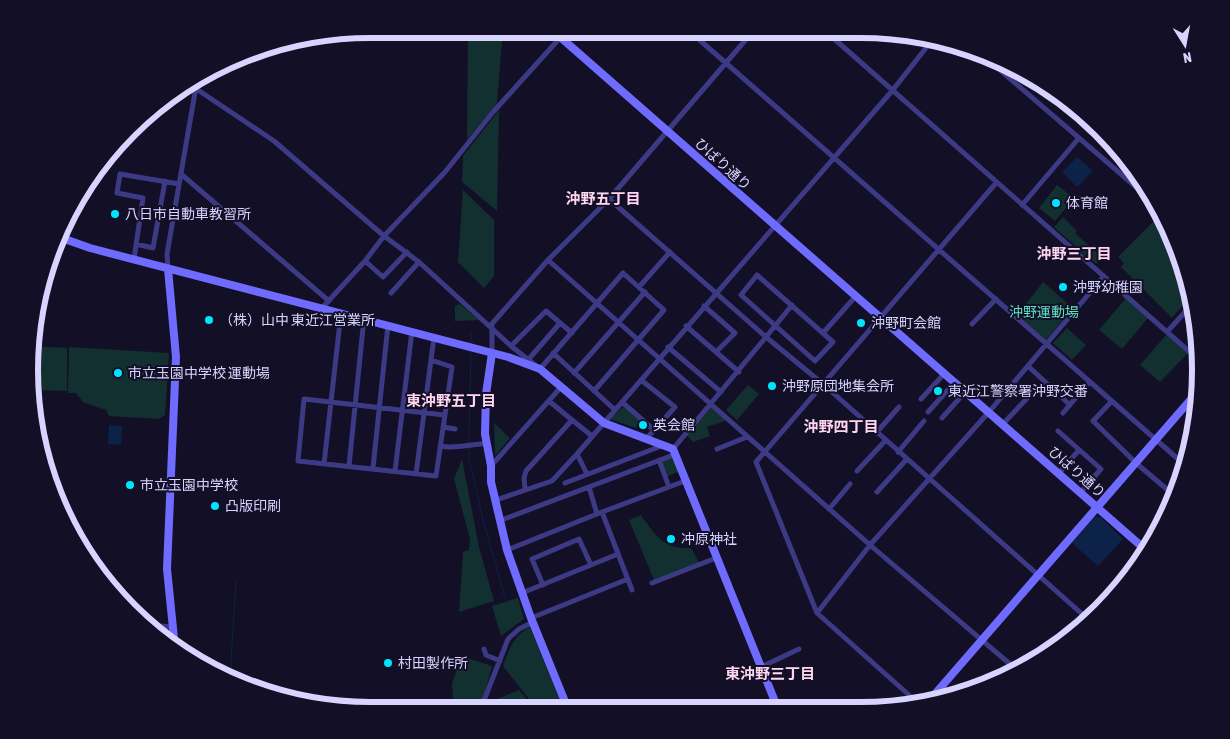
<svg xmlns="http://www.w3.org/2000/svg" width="1230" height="739" font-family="'Asap Condensed','Noto Sans JP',sans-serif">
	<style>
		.green { fill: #12302f }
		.water { fill: #0c2248 }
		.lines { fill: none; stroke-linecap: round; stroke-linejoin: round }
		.stream { stroke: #0c2248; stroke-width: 1 }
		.street { stroke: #3d3a85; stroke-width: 5 }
		.secondary { stroke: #6f6bff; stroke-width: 8 }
		.poi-dot { fill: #00e5ff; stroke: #130f26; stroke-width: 2 }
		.labels { text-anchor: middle; stroke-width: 4; stroke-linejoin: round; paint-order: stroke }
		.street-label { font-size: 14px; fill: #d9d4ff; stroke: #130f26 }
		.poi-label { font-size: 14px; fill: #d9d4ff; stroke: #130f26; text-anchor: start }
		.park-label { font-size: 14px; fill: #5fe0c0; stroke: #130f26 }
		.neighbourhood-label { font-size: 15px; font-weight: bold; fill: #ffd6f0; stroke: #130f26 }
		.rim { fill: none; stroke: #d9d4ff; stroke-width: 6 }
	</style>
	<rect width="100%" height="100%" fill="#130f26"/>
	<!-- green -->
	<path class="green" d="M468,29H503L497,103L467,140Z
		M499,110L497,211L462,182L463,156Z
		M1057,185L1074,198L1055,221L1039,208Z
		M463,190L494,220V276L484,288L458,262Z
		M1063,217L1077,231L1075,233L1103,258L1096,264L1054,227Z
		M1155,220L1175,239L1192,295L1172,318L1121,267L1124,263L1118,257Z
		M1043,282L1073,308L1046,340L1017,315Z
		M1126,298L1148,318L1122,349L1099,330Z
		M460,304L479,320L455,321V306Z
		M1067,328L1086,345L1072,360L1053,343Z
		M1166,335L1188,353L1160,382L1140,365Z
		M33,346L67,348V391L32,390L29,369Z
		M69,347L169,353L165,415L159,419L109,416L106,410L83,402L76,393H68Z
		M748,385L759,394L737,420L726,410Z
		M711,405L728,420L707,427L710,436L693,442L686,435Z
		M623,407L642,421L636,428L610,419Z
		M494,423L510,438L495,456Z
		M676,454L681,471L665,477L659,460Z
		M462,459L479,547L494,601L459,612L463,552L469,550L470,539L454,479Z
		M641,515C655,535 664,550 691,548L700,564L655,582L629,520Z
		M518,598L524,619L501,636L492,606Z
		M530,627L559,698L562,709H537L503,666C509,649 514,635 530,627Z
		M461,656L492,666L484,697L477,707L453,699L452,684Z
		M519,690L528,701L524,709H493L488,707L492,701Z"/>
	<!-- water -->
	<path class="water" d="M1077,157L1093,171L1077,187L1062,172Z
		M109,425L122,426L121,445L108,444Z
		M1094,517H1100L1123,539L1098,566L1072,543Z"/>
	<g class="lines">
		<!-- stream -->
		<path class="stream" d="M1122,280L1153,307
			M471,345V331
			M469,443L471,352
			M469,447V458L483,520L506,601
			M230,678L236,582"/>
		<!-- street -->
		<path class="street" d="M687,29L1186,466
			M823,29L1200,361
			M978,51L1158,206
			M195,88L274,141L384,236L419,262L511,346L540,369L623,273L664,310L594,391
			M181,174L329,301
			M609,199L766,337L673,449
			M1022,205L1079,138
			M136,244L153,248L165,181
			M134,259L143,198L117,193L120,174L179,184
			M548,260L870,545L1017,670
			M365,261L383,277L407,252
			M168,269L167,254L197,81
			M757,275L833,342L815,361L741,295Z
			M639,287L670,252
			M391,293L419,262
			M792,305L766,337L823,384L1090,621
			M704,306L735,333L716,352
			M322,308L365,261L384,236L445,172L493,112L568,29
			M38,315L64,239
			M972,324L996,299
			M490,326L548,260L609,199L755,29
			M686,326L739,372
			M492,327V353
			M1167,332L1194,302
			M823,333L855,297
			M511,346L546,311L572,333
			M668,347L721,392
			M553,353L615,410
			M431,360L452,367L436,476L298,461L304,399L444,415
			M528,360L560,323
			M1028,366L1070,405
			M574,373L645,292
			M641,380L675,407L646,439
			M921,399L944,374
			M549,401L572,420
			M622,402L654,430
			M1111,402L1093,421L1136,463L1176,497
			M928,412L954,383
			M1063,413L1089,382
			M942,418L965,392
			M1002,425L1033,392
			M443,427L455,429
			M1058,431L1101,469L1081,492
			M876,433L899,407
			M440,446C455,449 466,445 481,444
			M717,449L747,437
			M898,452L924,421
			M577,454L587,474
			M659,460L669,487
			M324,464L341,313
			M349,466L364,318
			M491,466L561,387
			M373,468L388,325
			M395,471L412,331
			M857,471L885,441
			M1059,473L1079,450
			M416,474L434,337
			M565,483L664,445
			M589,487L597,514
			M525,489L524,478L526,471L572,420L592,436
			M877,492L906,460
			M496,500L552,481L577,454L892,91L933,39
			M829,509L850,484
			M602,512L685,481
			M499,521L676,454
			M1145,549L1153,541
			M507,550L602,512L632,590
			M652,583L716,558
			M543,585L532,559L579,539L591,565
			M522,593L618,554
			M817,613L870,545L988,413L1104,276
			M531,618L628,579
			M160,626L172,627
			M484,649L486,655L500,661
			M761,667L799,649
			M919,704L817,613L756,462L996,183
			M477,709L485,698L508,639L519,629L533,622"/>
		<!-- secondary -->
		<path class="secondary" d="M551,29L1148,552
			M59,237L90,248L508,357L540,369L604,423L673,449L778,709
			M168,269L176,357L167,569L175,648
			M492,353L486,394L485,434L491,466V482L507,550L531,618L568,709
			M928,702L1199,390"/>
	</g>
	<!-- markers -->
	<g class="poi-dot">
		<circle cx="1056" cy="203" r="5"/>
		<circle cx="115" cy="214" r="5"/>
		<circle cx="1063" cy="287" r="5"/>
		<circle cx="209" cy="320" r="5"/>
		<circle cx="861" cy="323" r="5"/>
		<circle cx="118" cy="373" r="5"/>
		<circle cx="772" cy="386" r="5"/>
		<circle cx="938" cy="391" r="5"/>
		<circle cx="643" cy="425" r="5"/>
		<circle cx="130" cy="485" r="5"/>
		<circle cx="215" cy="506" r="5"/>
		<circle cx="671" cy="539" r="5"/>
		<circle cx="388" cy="663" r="5"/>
	</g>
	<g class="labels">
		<!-- street labels -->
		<g class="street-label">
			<text transform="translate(723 164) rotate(42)" y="5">ひばり通り</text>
			<text transform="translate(1077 472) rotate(41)" y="5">ひばり通り</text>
		</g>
		<!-- poi labels -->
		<g class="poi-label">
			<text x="1066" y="208">体育館</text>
			<text x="125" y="219">八日市自動車教習所</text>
			<text x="1073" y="292">沖野幼稚園</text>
			<text x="219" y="325">（株）山中 東近江営業所</text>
			<text x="871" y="328">沖野町会館</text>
			<text x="128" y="378">市立玉園中学校 運動場</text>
			<text x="782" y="391">沖野原団地集会所</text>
			<text x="948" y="396">東近江警察署沖野交番</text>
			<text x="653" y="430">英会館</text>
			<text x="140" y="490">市立玉園中学校</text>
			<text x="225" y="511">凸版印刷</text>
			<text x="681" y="544">冲原神社</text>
			<text x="398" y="668">村田製作所</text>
		</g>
		<!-- park labels -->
		<g class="park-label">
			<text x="1044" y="317">沖野運動場</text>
		</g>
		<!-- neighbourhood labels -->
		<g class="neighbourhood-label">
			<text x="603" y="204">沖野五丁目</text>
			<text x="1074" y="259">沖野三丁目</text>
			<text x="451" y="406">東沖野五丁目</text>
			<text x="841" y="432">沖野四丁目</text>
			<text x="770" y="679">東沖野三丁目</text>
		</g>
	</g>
	<!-- crop -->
	<path d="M0 0H1230V739H0ZM370 38H860A332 332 0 0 1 1192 370V370A332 332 0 0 1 860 702H370A332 332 0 0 1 38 370V370A332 332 0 0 1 370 38Z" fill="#130f26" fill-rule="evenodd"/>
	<path class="rim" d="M370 38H860A332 332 0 0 1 1192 370V370A332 332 0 0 1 860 702H370A332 332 0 0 1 38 370V370A332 332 0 0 1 370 38Z"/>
	<!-- north arrow -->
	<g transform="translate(1185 45) rotate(169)" stroke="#130f26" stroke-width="4" paint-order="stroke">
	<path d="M0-4L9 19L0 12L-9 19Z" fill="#d9d4ff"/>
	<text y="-8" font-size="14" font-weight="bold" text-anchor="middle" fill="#d9d4ff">N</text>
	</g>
</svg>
